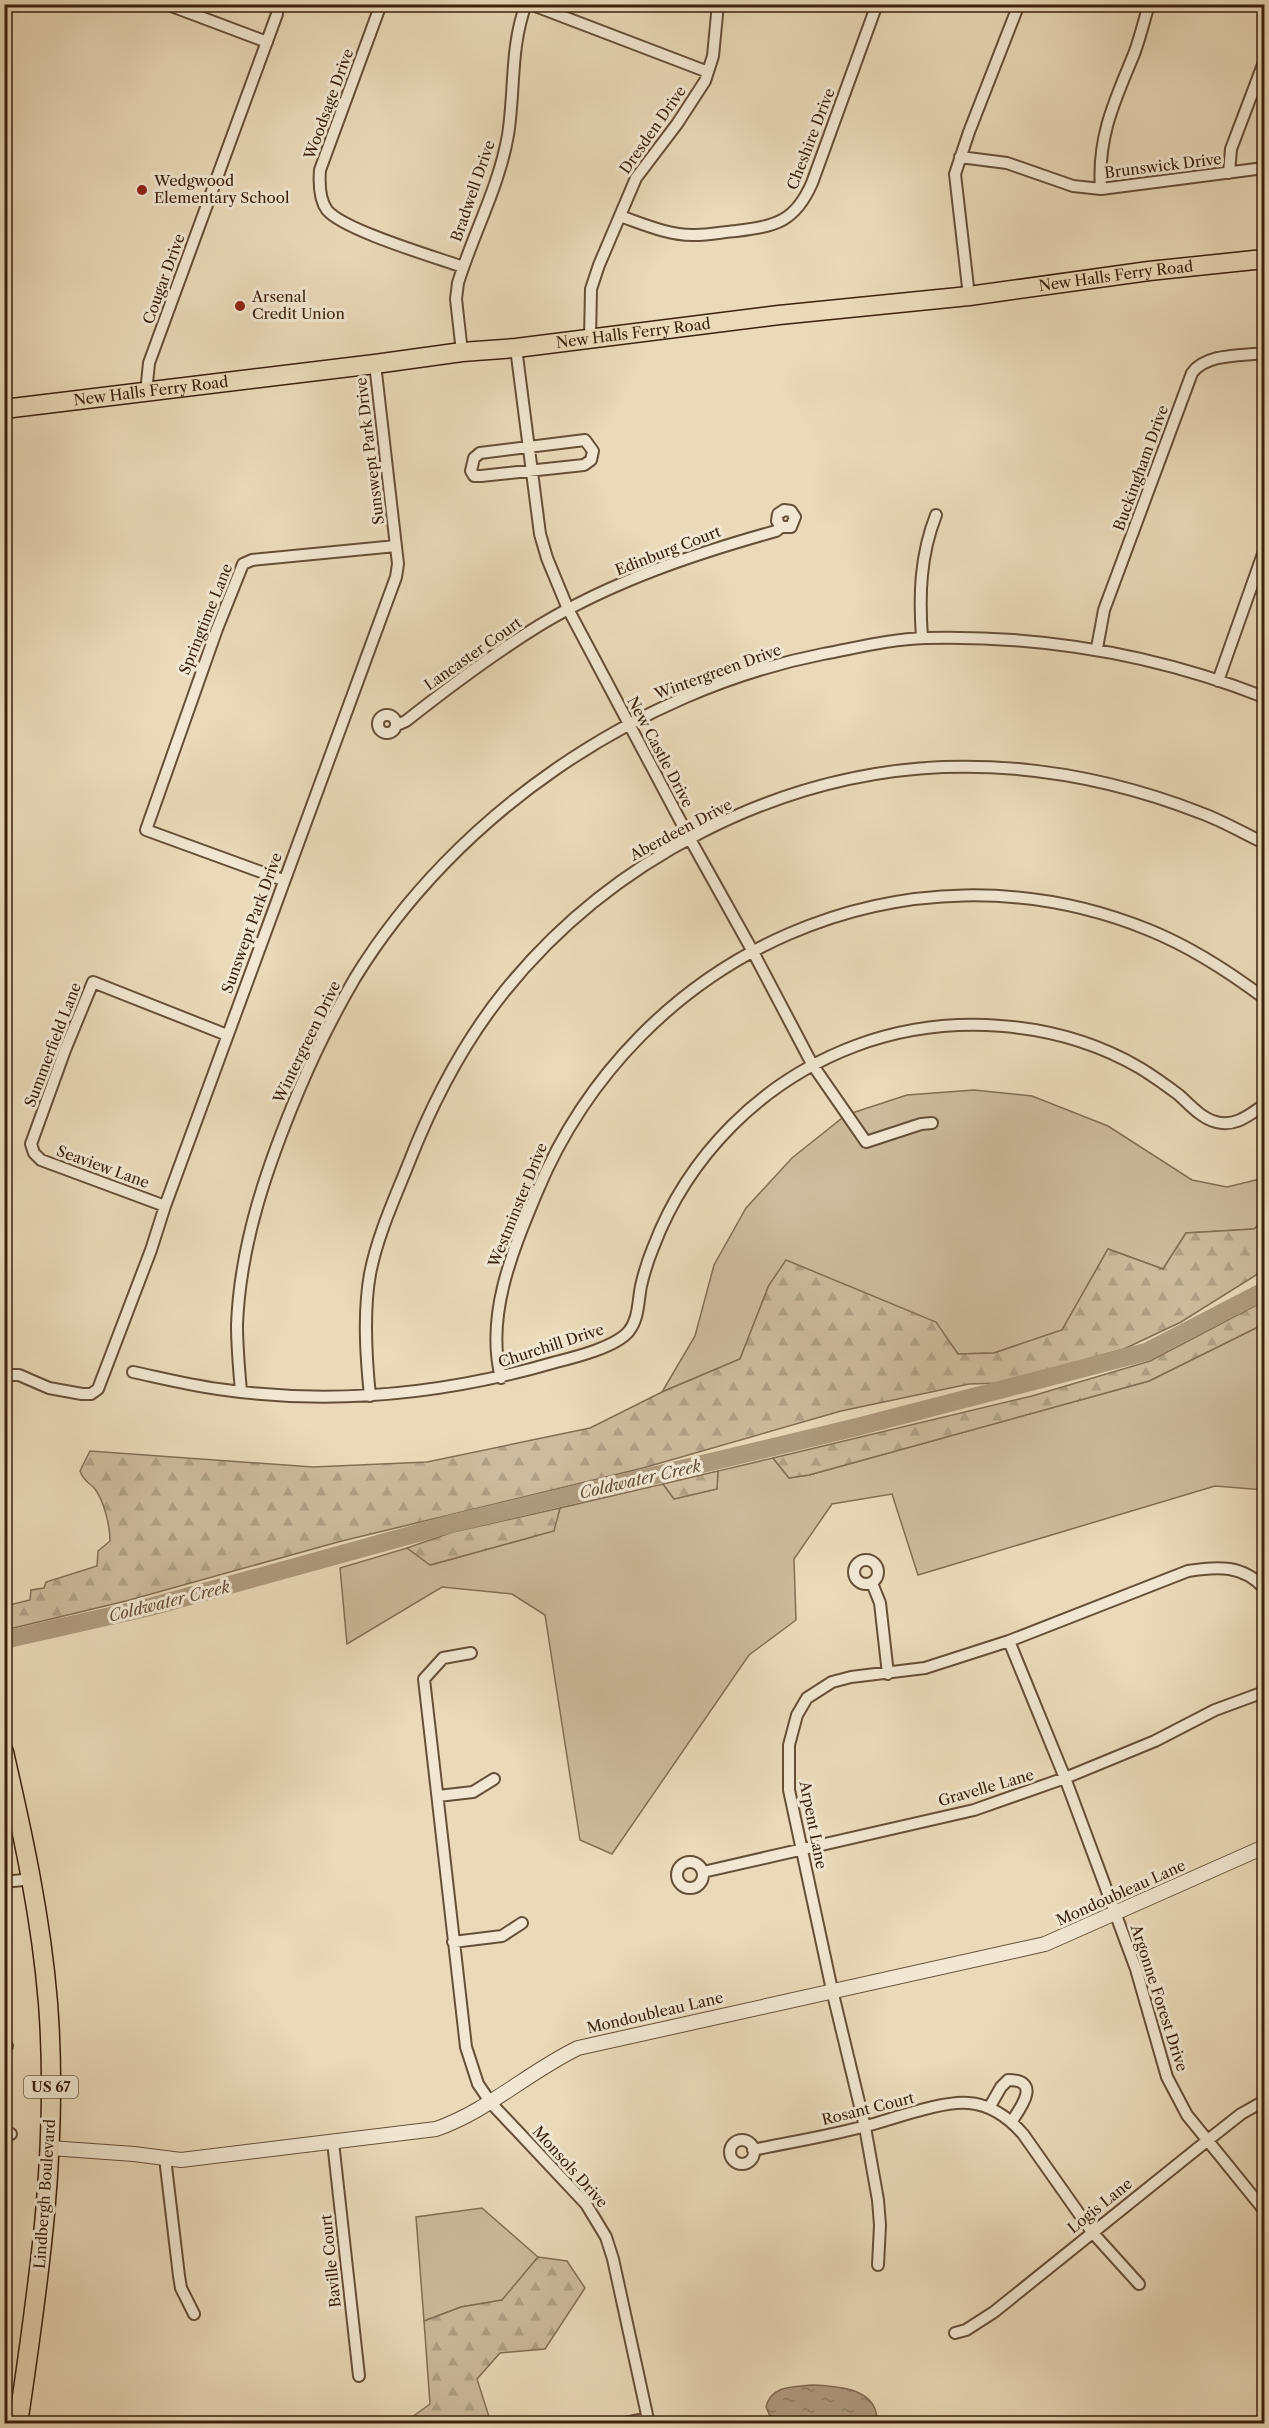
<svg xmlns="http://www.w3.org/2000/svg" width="1269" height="2428" font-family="'Libre Caslon Text',serif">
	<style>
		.grass { fill: #ccbb9c; stroke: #836e54; stroke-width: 1.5 }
		.forest { fill: url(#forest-firs); stroke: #836e54; stroke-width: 1.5 }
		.water { fill: url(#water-ripples); stroke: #806a50; stroke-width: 1.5 }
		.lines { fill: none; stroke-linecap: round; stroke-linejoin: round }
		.river { stroke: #ae9b7e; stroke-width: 18 }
		.minor-casing { stroke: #664f37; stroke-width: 14 }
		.tertiary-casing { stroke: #664f37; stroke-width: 16 }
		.primary-casing { stroke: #3a210c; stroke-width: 21 }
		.minor { stroke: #f1e7d2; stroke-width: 10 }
		.tertiary { stroke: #f1e7d2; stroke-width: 14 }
		.primary { stroke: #eadab9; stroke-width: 18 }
		.poi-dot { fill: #8f2418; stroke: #f1e7d2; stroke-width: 2 }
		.labels { text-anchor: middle; stroke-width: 6; stroke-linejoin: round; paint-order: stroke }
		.shield { fill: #f1e7d2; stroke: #715c47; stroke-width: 1.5 }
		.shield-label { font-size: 14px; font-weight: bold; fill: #3a210c }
		.street-label { font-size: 15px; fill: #3a210c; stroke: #f1e7d2 }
		.poi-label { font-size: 15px; fill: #3a210c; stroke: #f1e7d2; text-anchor: start }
		.water-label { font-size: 16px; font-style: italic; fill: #634c34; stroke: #f1e7d2 }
	</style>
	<defs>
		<pattern id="forest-firs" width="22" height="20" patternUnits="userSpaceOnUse" patternTransform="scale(1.5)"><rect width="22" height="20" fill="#ccbb9c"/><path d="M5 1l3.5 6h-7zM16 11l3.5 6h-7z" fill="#b0a085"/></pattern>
		<pattern id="water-ripples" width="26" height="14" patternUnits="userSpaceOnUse" patternTransform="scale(1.5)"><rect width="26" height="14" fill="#ae9b7e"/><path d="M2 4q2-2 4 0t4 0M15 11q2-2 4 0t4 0" fill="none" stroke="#8f7e66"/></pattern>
	</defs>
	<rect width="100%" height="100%" fill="#eadab9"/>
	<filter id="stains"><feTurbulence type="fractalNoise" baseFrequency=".00333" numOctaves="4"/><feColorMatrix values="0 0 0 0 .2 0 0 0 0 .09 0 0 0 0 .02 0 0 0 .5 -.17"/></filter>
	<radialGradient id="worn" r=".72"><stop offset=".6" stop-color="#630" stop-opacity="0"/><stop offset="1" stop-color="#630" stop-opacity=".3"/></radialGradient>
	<!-- grass -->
	<path class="grass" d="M974,1090L1032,1096L1108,1126L1192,1180L1227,1187L1264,1178V1219L1255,1229L1186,1233L1163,1269L1108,1249L1062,1330L994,1353L958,1354L935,1322L769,1285L740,1359L662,1392L695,1336L714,1265L746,1208L792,1158L846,1115L907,1095Z
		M1264,1324V1490L1215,1486L918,1575L892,1494L832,1504L794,1559L796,1620L749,1655L612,1854L580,1840L545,1615L512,1594L442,1587L347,1644L340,1568L407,1548L431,1565L553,1531L560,1508L663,1484L674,1499L717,1489L718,1471L773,1458L789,1478L809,1475L1149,1381Z
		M482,2208L538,2257L503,2300L461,2307L424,2321L416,2217Z"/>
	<!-- forest -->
	<path class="forest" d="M1264,1219V1270L1181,1322L1124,1349L1000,1383L969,1384L841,1411L643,1468L338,1542L126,1601L5,1630V1606L30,1600L31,1590L44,1588L46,1582L97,1566L98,1551L110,1541C110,1526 104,1501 95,1489C88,1481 84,1482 80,1471L90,1451L313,1467L427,1462L590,1428L662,1392L740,1359L769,1285L786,1260L936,1322L958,1354L994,1353L1062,1330L1108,1249L1163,1269L1186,1233L1254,1229Z
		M1264,1301V1324L1149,1381L809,1475L789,1478L773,1458L1032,1396L1150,1361Z
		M718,1471L717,1489L674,1499L663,1484Z
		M560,1508L554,1531L430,1565L407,1548L453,1532Z
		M538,2257L567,2261L585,2288L545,2349L500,2353L477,2379L491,2423H404L430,2404L424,2321L461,2307L502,2300Z"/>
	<!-- water -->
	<path class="water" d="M812,2385C838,2386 879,2388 877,2423H777L770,2416L766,2407C771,2385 794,2387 812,2385Z"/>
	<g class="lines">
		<!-- river -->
		<path class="river" d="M4,1640L150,1607L454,1523L857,1427L1146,1352L1264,1291"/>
		<!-- minor casing -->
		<g class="minor-casing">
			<path id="minor" d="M166,4L267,42
				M381,4L320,170C319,183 319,199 327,210C343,230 435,257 463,267
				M530,4L708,72
				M960,157L1007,163L1073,186L1101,189L1264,168
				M1229,173L1231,149L1264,62
				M1101,189C1097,137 1115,100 1134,54C1140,38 1144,21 1149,4
				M620,216C643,224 670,236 695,235C709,235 723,232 736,231C776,226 795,222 812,183L877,4
				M969,296L955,174L969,132L1019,4
				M590,339L591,289L599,265L636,178L677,124L705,81L713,56L718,4
				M516,348L540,534L547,558L568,609L690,839L752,950L812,1064L866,1142L921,1124L932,1123
				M462,352L456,299L458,283C473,234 499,187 508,135C515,91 510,47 526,4
				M146,393L149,363L277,14V4
				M585,440L593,451L591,460L584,465L481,476H474L471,471L474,458L480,453Z
				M922,638C919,595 920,556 936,515
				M1097,648L1104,610L1192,373C1206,353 1242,356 1264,353
				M1218,681L1264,551
				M378 724a9 9 0 1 1 18 0a9 9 0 1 1-18 0Z
				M397,725L406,721C449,687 493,654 540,625C613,581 694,554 776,531L781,527H791L795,517L791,511L784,510L778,514L777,521L781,527
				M283,880L146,830L217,629L243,564L252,560L396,546
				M165,1206L41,1160L34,1153L31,1144L65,1050L93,982L227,1035
				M133,1372C161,1378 189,1385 218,1389C333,1406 446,1394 556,1362C576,1357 616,1347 629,1331C639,1318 638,1301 641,1286C644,1273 648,1260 653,1248C688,1155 762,1081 855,1046C946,1012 1056,1019 1140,1068C1153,1076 1167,1086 1179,1095C1190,1105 1201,1118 1216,1122C1236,1127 1249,1115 1264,1105
				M4,1375H19L49,1388L82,1394H91L98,1389L151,1250L165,1206L396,577L398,564L375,364
				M501,1378C485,1315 513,1250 537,1192C637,952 905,831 1149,930C1191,947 1228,971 1264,998
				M241,1391C239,1369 237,1347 237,1325C240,1243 268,1164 299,1090C315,1052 334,1014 355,978C455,815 636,691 823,654C856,648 891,639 925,638C1043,635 1155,654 1264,697
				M370,1396C366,1357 363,1313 370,1274C377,1237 394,1200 408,1165C432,1103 463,1043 504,992C609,861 775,774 943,767C1030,764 1119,781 1201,813C1223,821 1243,833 1264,843
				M854 1572a12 12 0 1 1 24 0a12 12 0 1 1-24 0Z
				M872,1583L880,1603L888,1674
				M1009,1641L1065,1778L1136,1969L1167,2077L1187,2115L1264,2210
				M471,1653L443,1658L424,1679L466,2047L478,2084L491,2103L586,2204L606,2237L613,2259L649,2424
				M438,1796L473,1792L494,1779
				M677 1875a13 13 0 1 1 26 0a13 13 0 1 1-26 0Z
				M703,1872L974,1810L1065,1778L1155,1741L1215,1710L1264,1692
				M4,1882L32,1879
				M453,1942L502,1936L522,1923
				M4,2046H7
				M989,2108L1001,2087L1008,2080C1041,2080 1022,2106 1012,2121
				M4,2134H11
				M730 2152a12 12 0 1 1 24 0a12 12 0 1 1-24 0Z
				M333,2142L359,2376
				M753,2150C791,2142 829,2136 866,2126C893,2119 943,2100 969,2103C992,2105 1009,2118 1023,2134L1092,2232L1139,2284
				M165,2158L179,2276L181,2288L194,2314
				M878,2265L880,2225L878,2200L865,2127L832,1990L789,1790V1745L797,1715L807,1698L832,1682L851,1677L925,1668L1009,1641L1188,1571C1218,1566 1243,1565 1264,1588
				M955,2333L966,2330L994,2312L1208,2140L1241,2114L1264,2101
				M620,2424L648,2418"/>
		</g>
		<!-- tertiary casing -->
		<g class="tertiary-casing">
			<path id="tertiary" d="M50,2148L134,2154L181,2160L436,2129C488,2111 528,2072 578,2048L1045,1944L1264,1847"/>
		</g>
		<!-- primary casing -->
		<g class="primary-casing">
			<g id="primary">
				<path id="s1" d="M4,409L375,364L462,352L516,348L779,315L969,296L1149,271L1264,259"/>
				<path d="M4,1752C23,1835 41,1917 48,2003C59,2147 39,2281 18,2424"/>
			</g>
		</g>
		<!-- minor -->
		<use href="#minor" class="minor"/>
		<!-- tertiary -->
		<use href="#tertiary" class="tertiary"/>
		<!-- primary -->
		<use href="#primary" class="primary"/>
	</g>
	<!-- markers -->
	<g class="poi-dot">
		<circle cx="142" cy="190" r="6"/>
		<circle cx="240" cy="306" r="6"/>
	</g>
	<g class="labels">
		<!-- shield labels -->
		<rect class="shield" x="24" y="2076" width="54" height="22" rx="4.5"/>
		<g class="shield-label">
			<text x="51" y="2092">US 67</text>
		</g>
		<!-- street labels -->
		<g class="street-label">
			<text transform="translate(329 104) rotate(-70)" y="5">Woodsage Drive</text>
			<text transform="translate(653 130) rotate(-55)" y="5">Dresden Drive</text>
			<text transform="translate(811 139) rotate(-69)" y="5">Cheshire Drive</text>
			<text transform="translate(1163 166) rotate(-7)" y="5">Brunswick Drive</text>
			<text transform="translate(473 191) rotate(-71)" y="5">Bradwell Drive</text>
			<text dy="5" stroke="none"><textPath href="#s1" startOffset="1120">New Halls Ferry Road</textPath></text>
			<text transform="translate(164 279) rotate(-70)" y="5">Cougar Drive</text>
			<text dy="5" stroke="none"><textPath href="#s1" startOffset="634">New Halls Ferry Road</textPath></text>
			<text dy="5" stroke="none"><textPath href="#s1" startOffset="148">New Halls Ferry Road</textPath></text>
			<text transform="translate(370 451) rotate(-97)" y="5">Sunswept Park Drive</text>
			<text transform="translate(1141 468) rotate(-70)" y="5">Buckingham Drive</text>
			<text transform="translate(668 551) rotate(-21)" y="5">Edinburg Court</text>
			<text transform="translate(206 619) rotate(-68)" y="5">Springtime Lane</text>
			<text transform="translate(473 654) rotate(-35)" y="5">Lancaster Court</text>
			<text transform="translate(718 672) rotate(-20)" y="5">Wintergreen Drive</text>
			<text transform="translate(660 752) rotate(62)" y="5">New Castle Drive</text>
			<text transform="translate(681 830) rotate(-28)" y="5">Aberdeen Drive</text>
			<text transform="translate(252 923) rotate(-70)" y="5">Sunswept Park Drive</text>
			<text transform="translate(307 1042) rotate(-64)" y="5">Wintergreen Drive</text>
			<text transform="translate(53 1045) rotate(-69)" y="5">Summerfield Lane</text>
			<text transform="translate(103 1167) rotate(20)" y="5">Seaview Lane</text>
			<text transform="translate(518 1205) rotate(-68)" y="5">Westminster Drive</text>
			<text transform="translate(551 1346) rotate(-18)" y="5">Churchill Drive</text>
			<text transform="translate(986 1788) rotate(-16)" y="5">Gravelle Lane</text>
			<text transform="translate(813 1825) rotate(79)" y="5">Arpent Lane</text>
			<text transform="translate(1121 1893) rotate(-24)" y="5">Mondoubleau Lane</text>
			<text transform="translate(1159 1998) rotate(72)" y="5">Argonne Forest Drive</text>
			<text transform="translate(655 2013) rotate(-13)" y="5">Mondoubleau Lane</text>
			<text transform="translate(868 2109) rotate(-14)" y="5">Rosant Court</text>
			<text transform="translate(570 2167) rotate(48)" y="5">Monsols Drive</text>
			<text transform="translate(45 2194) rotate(-86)" y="5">Lindbergh Boulevard</text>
			<text transform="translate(1100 2206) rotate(-39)" y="5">Logis Lane</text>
			<text transform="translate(331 2261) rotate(-96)" y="5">Baville Court</text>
		</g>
		<!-- poi labels -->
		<g class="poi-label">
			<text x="154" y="186">Wedgwood<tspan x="154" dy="17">Elementary School</tspan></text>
			<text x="252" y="302">Arsenal<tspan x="252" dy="17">Credit Union</tspan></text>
		</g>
		<!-- water labels -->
		<g class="water-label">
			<text transform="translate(640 1479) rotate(-13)" y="6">Coldwater Creek</text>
			<text transform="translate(169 1601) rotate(-14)" y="6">Coldwater Creek</text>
		</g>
	</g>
	<!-- margin -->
	<rect width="1269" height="2428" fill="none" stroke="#eadab9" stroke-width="24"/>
	<rect x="6" y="6" width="1257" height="2416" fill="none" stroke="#3a210c" stroke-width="3"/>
	<rect x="12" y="12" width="1245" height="2404" fill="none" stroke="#3a210c" stroke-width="1.5"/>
	<rect width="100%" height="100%" filter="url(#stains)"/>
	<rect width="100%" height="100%" fill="url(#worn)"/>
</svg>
